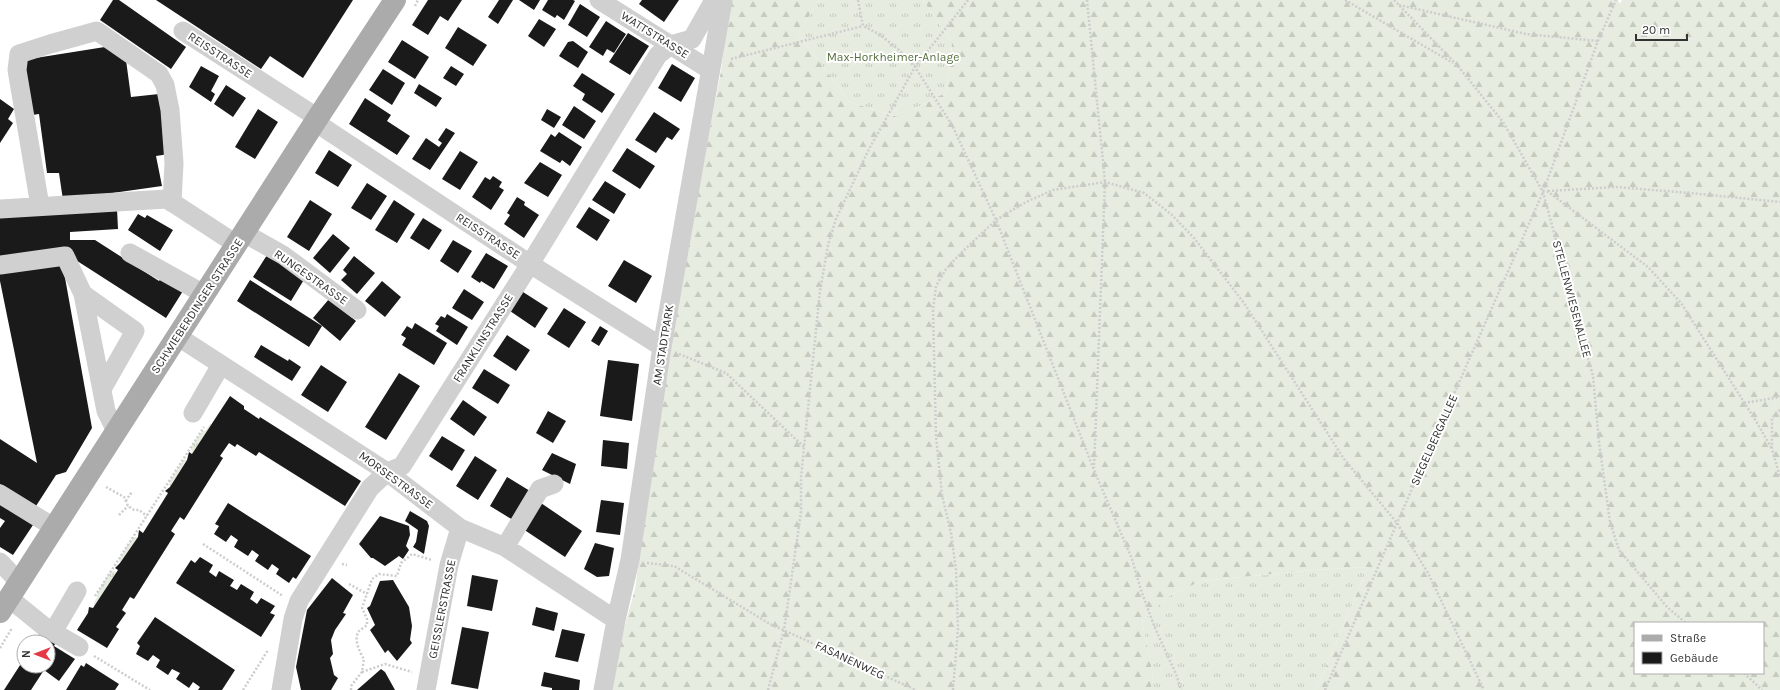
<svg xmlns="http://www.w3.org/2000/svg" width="1780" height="690" font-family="Karla,sans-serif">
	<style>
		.grass { fill: url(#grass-tufts) }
		.forest { fill: url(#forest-firs); fill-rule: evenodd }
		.building { fill: #1a1a1a }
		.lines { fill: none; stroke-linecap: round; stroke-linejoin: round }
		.path { stroke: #cdcdcd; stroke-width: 2.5; stroke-dasharray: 2 2; stroke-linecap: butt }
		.minor { stroke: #d0d0d0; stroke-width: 19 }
		.major { stroke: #ababab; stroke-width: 22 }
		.labels { text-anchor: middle; stroke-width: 4; stroke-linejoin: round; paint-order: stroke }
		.street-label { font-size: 12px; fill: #333; stroke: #fff }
		.park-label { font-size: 12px; fill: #56703f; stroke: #fff }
	</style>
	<defs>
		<pattern id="grass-tufts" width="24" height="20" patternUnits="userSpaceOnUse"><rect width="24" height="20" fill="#e6ecdf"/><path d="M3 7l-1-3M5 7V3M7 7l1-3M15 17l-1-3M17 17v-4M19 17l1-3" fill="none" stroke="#c6cbc0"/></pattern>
		<pattern id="forest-firs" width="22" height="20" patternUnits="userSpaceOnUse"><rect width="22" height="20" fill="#e6ecdf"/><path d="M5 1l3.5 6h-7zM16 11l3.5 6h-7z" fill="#c6cbc0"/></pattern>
	</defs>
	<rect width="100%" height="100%" fill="#fff"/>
	<!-- grass -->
	<path class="grass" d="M819,0H923L952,43L947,92L898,117L849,102L798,33Z
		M210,424H212L192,454L191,447L202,431H205Z
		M187,459L170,487L169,482L183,460Z
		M133,537H138L120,563L119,559Z
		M1368,567L1316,690H1151L1153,675L1142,621L1167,597L1201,581L1314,570Z
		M114,571L117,573L94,607V603L97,597V593L110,572Z"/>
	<!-- forest -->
	<path class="forest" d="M730,0H819L798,33L849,102L898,117L947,92L952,43L923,0H1618L1620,4L1622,0H1780V690H1316L1368,567L1314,570L1201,581L1167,597L1142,621L1153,675L1151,690H611L623,632L635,589L667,351L721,71ZM1635,623H1763V673H1635Z"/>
	<!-- building -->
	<path class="building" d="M113,0H119L186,47L171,69L100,20Z
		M156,0H353L303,78L270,56L261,69Z
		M428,0H462L448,21L440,16L428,35L412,25Z
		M499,0H513L498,24L488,17Z
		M519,0H540L534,10Z
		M548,0H573L575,1L564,20L557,15L555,18L542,10Z
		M642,0H679L664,22L639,4Z
		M580,4L600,17L587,37L568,25Z
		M539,19L556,29L544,47L528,36Z
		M606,21L626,34L614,53L607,49L603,56L589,47Z
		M458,27L487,45L473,66L445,48Z
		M628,33L649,46L630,75L609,62Z
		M402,40L429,57L415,79L388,62Z
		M573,41L588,52L578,68L559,56L568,42Z
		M111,46L126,60L131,97L159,94L169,154L156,156L162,186L63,200L59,173H47L39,114L32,115L23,60Z
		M672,64L695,78L681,102L658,88Z
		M201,66L219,76L211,91L215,94L211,102L189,87Z
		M451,66L464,74L456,86L443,78Z
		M383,69L405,83L392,105L369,90Z
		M582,73L615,94L602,113L582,100L585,94L573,86Z
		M419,84L442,98L436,107L414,93Z
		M226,85L246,98L233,117L214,104Z
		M365,98L391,115L387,121L410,136L397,155L349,124Z
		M0,99L14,109L8,119L13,123L0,143Z
		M574,106L596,121L584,139L562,125Z
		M258,109L278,122L255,159L235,147Z
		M547,109L561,117L554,128L541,120Z
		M654,112L680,129L672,140L667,137L656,153L635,140Z
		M446,128L455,133L430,170L412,159L426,138L439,147L442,143L438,140Z
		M559,132L582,147L570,166L562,160L560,163L540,151L551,134L555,137Z
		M627,148L655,166L640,189L612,171Z
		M329,150L352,165L338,187L315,173Z
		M460,151L478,162L460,190L442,179Z
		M540,162L562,175L548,197L524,183Z
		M493,176L502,182L499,187L504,190L491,210L472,197L485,177L490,180Z
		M605,181L626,194L614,214L592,200Z
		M367,183L387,196L371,220L351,208Z
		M517,197L525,202L524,205L539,215L524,238L504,224L510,215L507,213Z
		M310,200L332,214L309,251L287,237Z
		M394,200L415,214L397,243L375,230Z
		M589,207L610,220L597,241L576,227Z
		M117,209L118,229L70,232V240H95L159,281L162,277L183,291L166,318L71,257L0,256V215Z
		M138,214L145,218L147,215L173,230L160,251L128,230Z
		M423,218L442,230L429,250L410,238Z
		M333,234L350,248L330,273L313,258Z
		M453,240L472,251L458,273L440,261Z
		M486,253L508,266L494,289L481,281L480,283L471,277Z
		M267,255L305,278L291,301L253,277Z
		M354,256L375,273L357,294L341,280L347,274L343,270Z
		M624,260L652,276L636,303L608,286Z
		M62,261L92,428L66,472L56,475L36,506L0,484V439L37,463L0,281V274Z
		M250,280L322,326L309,347L237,301Z
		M382,281L401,297L385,317L365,301Z
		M464,289L484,302L472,320L452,308Z
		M523,292L548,308L535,328L510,311Z
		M329,299L356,321L340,341L313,318Z
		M564,308L586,322L569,348L547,334Z
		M447,314L468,327L457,345L436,331L439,326L435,324L441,316L445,318Z
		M415,323L447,343L434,365L402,345L406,338L401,335L407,326L412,329Z
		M600,326L608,331L599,346L591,341Z
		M507,335L530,350L516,371L493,356Z
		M261,345L288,361L289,359L301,367L292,381L254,357Z
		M608,360L639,364L632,421L600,416Z
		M321,365L347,382L328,412L301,395Z
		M484,369L510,385L498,404L472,388Z
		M399,373L420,386L386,440L365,427Z
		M230,396L244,406V409L259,419L260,417L361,481L345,506L259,452L256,456L237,444L235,447L229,443L220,456L223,458L184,520L180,517L171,531L175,534L134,599L130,597L122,610L126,613L116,627L119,629L107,648L77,630L88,613L89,607L93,608L118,570L115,568L120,563L138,537L139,530L143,533L168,493L165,491L170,487L187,460L189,452L192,454Z
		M463,400L487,417L474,436L450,419Z
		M548,411L566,421L553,443L536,433Z
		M442,436L465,450L452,471L429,456Z
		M603,440L629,443L627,469L601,466Z
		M552,453L576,464L570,484L542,470Z
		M475,456L497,470L478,500L456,486Z
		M507,477L530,491L513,520L490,506Z
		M0,499L35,522L13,555L0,547V528L5,521L0,518Z
		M601,500L624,503L620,535L596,532Z
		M538,501L582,531L565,557L520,527Z
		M228,503L311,556L296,579L293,577L289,583L276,574L279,569L272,564L268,570L255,561L259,555L252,550L248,556L234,547L238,540L231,535L226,542L214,534L219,526L215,524Z
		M410,511L427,521L429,526L424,554L413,547L416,542L418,530L405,521Z
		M380,516L409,526L410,535L406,546L409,550L403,559L399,556L385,566L373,558H371L359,544Z
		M595,543L614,548L609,576L597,577L584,569Z
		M200,557L213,565L209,572L216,577L219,571L234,580L230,586L232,587L237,590L241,584L254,592L250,599L253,601L257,604L261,598L275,606L270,613L275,615L261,637L176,583L191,560L195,563Z
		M472,575L498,580L492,611L467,606Z
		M332,578L353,595L343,613L346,614L335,630L331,640L333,654L330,658L334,675L338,678L331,690H301L296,667L307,610Z
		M393,580L409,607L412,626L410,640L412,643L397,661L388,650L385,653L370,630L375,625L367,608L370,606L380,581Z
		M536,607L558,613L554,631L532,625Z
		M155,617L235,670L222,690H198L200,687L193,682L189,688L176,679L180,673L172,669L168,675L156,667L160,660L153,655L148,661L136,654L140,646L137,643Z
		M462,627L489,632L478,689L451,684Z
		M562,629L585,634L578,662L555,657Z
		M40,633L56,642L54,646L75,659L59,681L44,670L31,690H4L24,659V666H48V642H35Z
		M86,663L119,684L115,690H66L81,665L84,667Z
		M381,669L385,672L395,690H357Z
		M544,672L580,680L579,690H552V688L541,686Z"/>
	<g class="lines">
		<!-- path -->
		<path class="path" d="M858,0L863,26L879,34L899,50L915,67L952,125L996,220L1094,470L1132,559L1141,590L1155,628L1176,674L1181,690
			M1087,0L1105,182L1094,468
			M1345,0L1453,63
			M1394,0L1457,65L1503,122L1543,192L1593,376L1599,442L1610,522L1619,550L1668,608L1686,623
			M1399,5L1526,34L1598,41
			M415,6L418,0
			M731,59L863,26
			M1547,191L1648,267L1681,303L1756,421L1772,449
			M1548,191L1616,187L1690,193L1780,202
			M679,354L726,373L804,447
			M1744,403L1780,397
			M1780,410L1772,418V449L1780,477
			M106,487L124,497L128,506L134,510H139L147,516
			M126,501L130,494L134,493
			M119,515L128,506
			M203,544L283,596
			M647,563L674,566L770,624L916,690
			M342,564L347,565
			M349,584L367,594
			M95,596L204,427
			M0,648L12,628
			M94,656L150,690
			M362,672L385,664L412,672
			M1744,673L1762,690
			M243,690L268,650
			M351,690V686L362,672L364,659C360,653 353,639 359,631C361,629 365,627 367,625V619L362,608L372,579L379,574L397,576L401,563L412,554L432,560
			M768,690L784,630L801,512V477L815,340L820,291L828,245L836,219L869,149L915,67L968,0
			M953,690L958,628L956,570L951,533L942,495L936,436L933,310L936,286L946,269L961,253L996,220L1026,202L1053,190L1105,182L1144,193L1171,214L1194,238L1244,303L1344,459L1397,523L1428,573L1484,690
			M1325,690L1397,523L1543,192L1598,41L1616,0"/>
		<!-- minor -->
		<path class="minor" d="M599,0L710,70
			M183,31L318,118
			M315,122L530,264L662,347
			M40,206L17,70L19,54L50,44L97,31L159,74L165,85L170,110L174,163L172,203
			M0,209L167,199L236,244
			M244,233L283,255L357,310
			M130,253L204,294
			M0,265L65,256L83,294
			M177,336L387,472L460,528L505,547L616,620
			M102,389L135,331L83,294L106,411L116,431
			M193,413L221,365
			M0,494L55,528
			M505,547L540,489L554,484
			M0,562L19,582
			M9,598L46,628L79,647
			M53,632L77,591
			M281,690L293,619L299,601L370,488L387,472L402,466L530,264L658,55L671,45L692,39L714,0
			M426,690L449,565L460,528
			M603,690L616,620L630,560L662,347L723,0"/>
		<!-- major -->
		<path class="major" d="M0,612L315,122L395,0"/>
	</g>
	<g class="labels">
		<!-- street labels -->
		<g class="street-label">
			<text transform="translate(655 35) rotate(32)" y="4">WATTSTRASSE</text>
			<text transform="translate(220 55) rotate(33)" y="4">REISSTRASSE</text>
			<text transform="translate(488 236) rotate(33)" y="4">REISSTRASSE</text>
			<text transform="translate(311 277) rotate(35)" y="4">RUNGESTRASSE</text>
			<text transform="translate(1572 299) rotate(75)" y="4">STELLENWIESENALLEE</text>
			<text transform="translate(197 306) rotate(-57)" y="4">SCHWIEBERDINGER STRASSE</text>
			<text transform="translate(483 338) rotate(-58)" y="4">FRANKLINSTRASSE</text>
			<text transform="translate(663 345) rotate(-81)" y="4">AM STADTPARK</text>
			<text transform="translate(1434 440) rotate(-66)" y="4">SIEGELBERGALLEE</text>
			<text transform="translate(396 480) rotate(36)" y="4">MORSESTRASSE</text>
			<text transform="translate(442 609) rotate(-79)" y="4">GEISSLERSTRASSE</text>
			<text transform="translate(850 660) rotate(25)" y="4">FASANENWEG</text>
		</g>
		<!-- park labels -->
		<g class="park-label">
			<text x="893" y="61">Max-Horkheimer-Anlage</text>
		</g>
	</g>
	<!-- legend -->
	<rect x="1634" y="622" width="130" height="52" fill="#ffffff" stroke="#adadad"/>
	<rect x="1642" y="635" width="20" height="6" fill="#ababab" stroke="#adadad"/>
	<text x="1670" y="642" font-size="12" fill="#333333">Straße</text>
	<rect x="1642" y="652" width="20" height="12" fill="#1a1a1a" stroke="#adadad"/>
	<text x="1670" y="662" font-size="12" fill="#333333">Gebäude</text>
	<!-- north arrow -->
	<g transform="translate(36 654) rotate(270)"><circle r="19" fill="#ffffff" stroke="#adadad"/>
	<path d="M0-3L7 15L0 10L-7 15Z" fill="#e63946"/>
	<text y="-6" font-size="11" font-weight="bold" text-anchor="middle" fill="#333333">N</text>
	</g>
	<!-- scale -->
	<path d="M1636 34v6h51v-6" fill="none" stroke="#333333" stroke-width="2"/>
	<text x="1642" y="34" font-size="12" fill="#333333" stroke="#ffffff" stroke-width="3" paint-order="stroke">20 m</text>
</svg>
